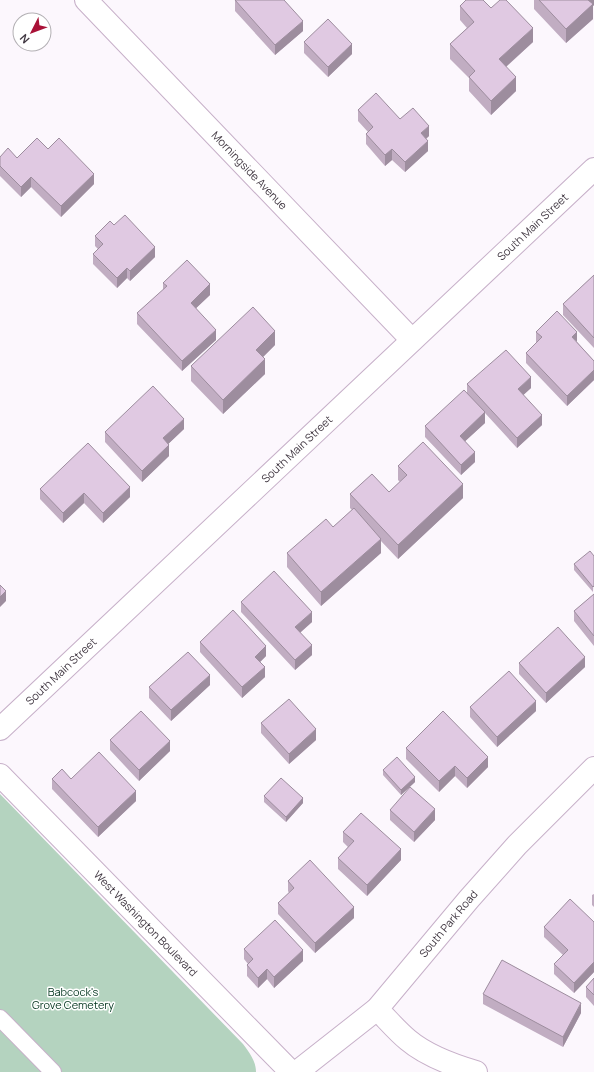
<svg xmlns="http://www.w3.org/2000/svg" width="594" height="1072" font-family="Manrope,sans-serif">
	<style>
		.green { fill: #b4d3bf }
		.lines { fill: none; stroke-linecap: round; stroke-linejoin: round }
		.lane-casing { stroke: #c7b0c9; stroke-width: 18 }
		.street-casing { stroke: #c7b0c9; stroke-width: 24 }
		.secondary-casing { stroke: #c7b0c9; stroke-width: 24 }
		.lane { stroke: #fff; stroke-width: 16 }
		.street { stroke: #fff; stroke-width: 22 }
		.secondary { stroke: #fff; stroke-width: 22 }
		.wall { fill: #c1adc2 }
		.shaded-wall { fill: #9d8d9e }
		.building { fill: #e0c9e2; stroke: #9d8d9e }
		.labels { text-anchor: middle; stroke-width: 3; stroke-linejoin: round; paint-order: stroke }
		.street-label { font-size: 11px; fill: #423943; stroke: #fff }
		.park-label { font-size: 11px; fill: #03351e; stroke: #fff }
	</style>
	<rect width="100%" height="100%" fill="#fcf7fd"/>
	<!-- green -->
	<path class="green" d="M0,794L243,1044C249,1052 256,1061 256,1072H0Z"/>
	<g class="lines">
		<!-- lane casing -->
		<g class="lane-casing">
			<path id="lane" d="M0,1018L53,1072"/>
		</g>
		<!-- street casing -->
		<g class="street-casing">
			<g id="street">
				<path id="s1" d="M86,0L412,340"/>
				<path id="s2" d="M0,775L291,1072"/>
				<path d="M377,1009C387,1019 397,1031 408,1040C427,1056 452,1065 476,1072"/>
				<path id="s3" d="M297,1072L377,1009L469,899L517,845L594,768"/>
			</g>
		</g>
		<!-- secondary casing -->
		<g class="secondary-casing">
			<g id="secondary">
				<path id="s4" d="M0,729L594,169"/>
			</g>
		</g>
		<!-- lane -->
		<use href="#lane" class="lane"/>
		<!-- street -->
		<use href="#street" class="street"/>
		<!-- secondary -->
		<use href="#secondary" class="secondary"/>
	</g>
	<!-- wall -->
	<path class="wall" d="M235,0L303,31L275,55L235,11Z
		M534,0H594V5L593,6V19L566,43L534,9Z
		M460,6L491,8L533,42L506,67L516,91L491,115L469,91V78L450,59V44L467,28L460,20Z
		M304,42L352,54L328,77L304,53Z
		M358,110L400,119L429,136L426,139L428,151L405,172L392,160L385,166L366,144V134L368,132L358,121Z
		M48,149L94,184L61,217L31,187L21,197L0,176V157L17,158Z
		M114,225L155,257L130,281L127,278L117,288L93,264V254L98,249L95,246V236Z
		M594,275V348L563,315V304Z
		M163,283L210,295L196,308L216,340L182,371L137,324V313L163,290Z
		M536,332L577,342L594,361V380L567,406L526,363V353L537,342H536Z
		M275,345L263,357L265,374L223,414L191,381V366Z
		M467,384L531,388L523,395L542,425L517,448L485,413V423L465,441L475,462L461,475L425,437V426L467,394Z
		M184,429L168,444L169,456L142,482L105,442V432Z
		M398,466L463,498L398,559L381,541V553L321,606L287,567V553L333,527L352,510L350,508V494L389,492L400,482L398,480Z
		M40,489L130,497L103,523L84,503L63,523L40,499Z
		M594,556L593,592L574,570V564Z
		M594,594V646L574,621V611Z
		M241,602L312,622L300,633L312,655L295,670L241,612Z
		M200,642L266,656L260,662L265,677L242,698L200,652Z
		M519,663L585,667L546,703L519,674Z
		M210,685L171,721L149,698V687Z
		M470,707L536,711L497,747L470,717Z
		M261,723L316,740L289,764L261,733Z
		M110,740L170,751L139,781L110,750Z
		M406,748L488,767L467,788L455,776L439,792L406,759Z
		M383,770L415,782L401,795L383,775Z
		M52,779H71L136,801L98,837L52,789Z
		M264,796L303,803L286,822L264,802Z
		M390,810L435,820L414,842L390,820Z
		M343,832L401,860L367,896L338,869V858L348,847L343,842Z
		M288,881L354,918L315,953L278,914V903L289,893L288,891Z
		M594,894V907L592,905V895Z
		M594,922V972L574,993L554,974V964L563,955L544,937V927Z
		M244,949L303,961L274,988L267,979L258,988L247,976V965L248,964L244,959Z
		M594,978V1006L586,997V987Z
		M483,994L581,1013L563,1047L483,1004Z"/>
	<!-- shaded-wall -->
	<path class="shaded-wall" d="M586,0H594V5L593,6V19L566,43V29Z
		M303,21V31L275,55V45Z
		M533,28V42L499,73V59Z
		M352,44V54L328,77V67Z
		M516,77V91L491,115V101Z
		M429,126V136L421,143V133Z
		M428,141V151L405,172V162Z
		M392,149V160L385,166V155Z
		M94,174V184L61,217V206Z
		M31,177V187L21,197V187Z
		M155,247V257L130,281V271Z
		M127,268V278L117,288V278Z
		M210,284V295L191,313V303Z
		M216,330V340L182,371V361Z
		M275,331V345L256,364V350Z
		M577,332V342L572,337Z
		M265,359V374L223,414V400Z
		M594,370V380L567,406V396Z
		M531,377V388L518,400V389Z
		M485,412V423L460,446V436Z
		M542,415V425L517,448V438Z
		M184,419V429L163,449V438Z
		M169,445V456L142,482V471Z
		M475,452V462L461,475V465Z
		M463,484V498L398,559V545Z
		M130,487V497L103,523V513Z
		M84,493V503L63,523V513Z
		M381,539V553L321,606V592Z
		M6,591V601L0,607V597Z
		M312,612V622L295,637V627Z
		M312,645V655L295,670V660Z
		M266,646V656L255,667V657Z
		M585,657V667L546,703V693Z
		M265,667V677L242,698V687Z
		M210,675V685L171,721V710Z
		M536,701V711L497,747V737Z
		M316,729V740L289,764V754Z
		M170,741V751L139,781V770Z
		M488,757V767L467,788V778Z
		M455,766V776L439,792V781Z
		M415,777V782L401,795V790Z
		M136,791V801L98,837V827Z
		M303,798V803L286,822V817Z
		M435,809V820L414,842V832Z
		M401,849V860L367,896V885Z
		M354,907V918L315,953V943Z
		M303,950V961L274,988V977Z
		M594,962V972L574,993V983Z
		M267,969V979L258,988V978Z
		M581,1003V1013L563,1047V1037Z"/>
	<!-- building -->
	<path class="building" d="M235,0H284L303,21L275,45Z
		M466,0H483L491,8L500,0H506L533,28L499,59L516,77L491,101L469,77L475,71L450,44L474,22L460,6Z
		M539,0H588L593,4L566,29Z
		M328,19L352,44L328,67L304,42Z
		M376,93L400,119L413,108L429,126L421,133L428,141L405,162L392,149L385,155L366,134L373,127L358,110Z
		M37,138L48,149L59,138L94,174L61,206L31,177L21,187L0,166V157L8,148L17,158Z
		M125,215L155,247L130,271L127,268L117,278L93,254L103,244L95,236L110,221L114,225Z
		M187,260L210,284L191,303L216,330L182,361L137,313L167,286L163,283Z
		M594,275V338L563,304Z
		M253,307L275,331L256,350L265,359L223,400L191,366Z
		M557,311L577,332L572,337L594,361V370L567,396L526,353L542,337L536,332Z
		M506,350L531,377L518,389L542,415L517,438L467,384Z
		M153,386L184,419L163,438L169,445L142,471L105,432Z
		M464,390L485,412L460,436L475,452L461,465L425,426Z
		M423,442L463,484L398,545L350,494L372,474L389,492L407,475L398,466Z
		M88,443L130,487L103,513L84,493L63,513L40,489Z
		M354,508L381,539L321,592L287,553L326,519L333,527Z
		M590,551L594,556V586L593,587L574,564Z
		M274,571L312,612L295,627L312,645L295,660L241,602Z
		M0,585L6,591L0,597Z
		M594,594V636L574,611Z
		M233,610L266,646L255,657L265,667L242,687L200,642Z
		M558,627L585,657L546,693L519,663Z
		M188,652L210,675L171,710L149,687Z
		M509,671L536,701L497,737L470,707Z
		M289,699L316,729L289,754L261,723Z
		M141,711L170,741L139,770L110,740Z
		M443,711L488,757L467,778L455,766L439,781L406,748Z
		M99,752L136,791L98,827L52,779L62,769L71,779Z
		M397,757L415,777L401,790L383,770Z
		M281,778L303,798L286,817L264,796Z
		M410,787L435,809L414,832L390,810Z
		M361,813L401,849L367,885L338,858L354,841L343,832Z
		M310,860L354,907L315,943L278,903L294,888L288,881Z
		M570,899L594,922V962L574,983L554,964L568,950L544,927Z
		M275,920L303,950L274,977L267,969L258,978L247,965L253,959L244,949Z
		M502,960L581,1003L563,1037L483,994Z
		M594,978V995L586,987Z"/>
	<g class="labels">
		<!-- street labels -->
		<g class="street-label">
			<text dy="4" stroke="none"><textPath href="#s1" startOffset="236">Morningside Avenue</textPath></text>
			<text dy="4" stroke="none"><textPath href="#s4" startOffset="732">South Main Street</textPath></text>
			<text dy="4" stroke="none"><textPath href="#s4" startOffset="408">South Main Street</textPath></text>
			<text dy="4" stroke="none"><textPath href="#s4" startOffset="84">South Main Street</textPath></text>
			<text dy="4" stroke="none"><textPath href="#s2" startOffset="208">West Washington Boulevard</textPath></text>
			<text dy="4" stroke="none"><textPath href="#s3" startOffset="213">South Park Road</textPath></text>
		</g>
		<!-- park labels -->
		<g class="park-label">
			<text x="73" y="996">Babcock's<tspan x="73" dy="13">Grove Cemetery</tspan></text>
		</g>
	</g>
	<!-- north arrow -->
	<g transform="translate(32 32) rotate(228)"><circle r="19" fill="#ffffff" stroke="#b3b0b4"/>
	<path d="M0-3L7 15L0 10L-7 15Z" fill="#a91137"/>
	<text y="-6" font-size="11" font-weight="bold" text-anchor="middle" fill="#423943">N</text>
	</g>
</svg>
